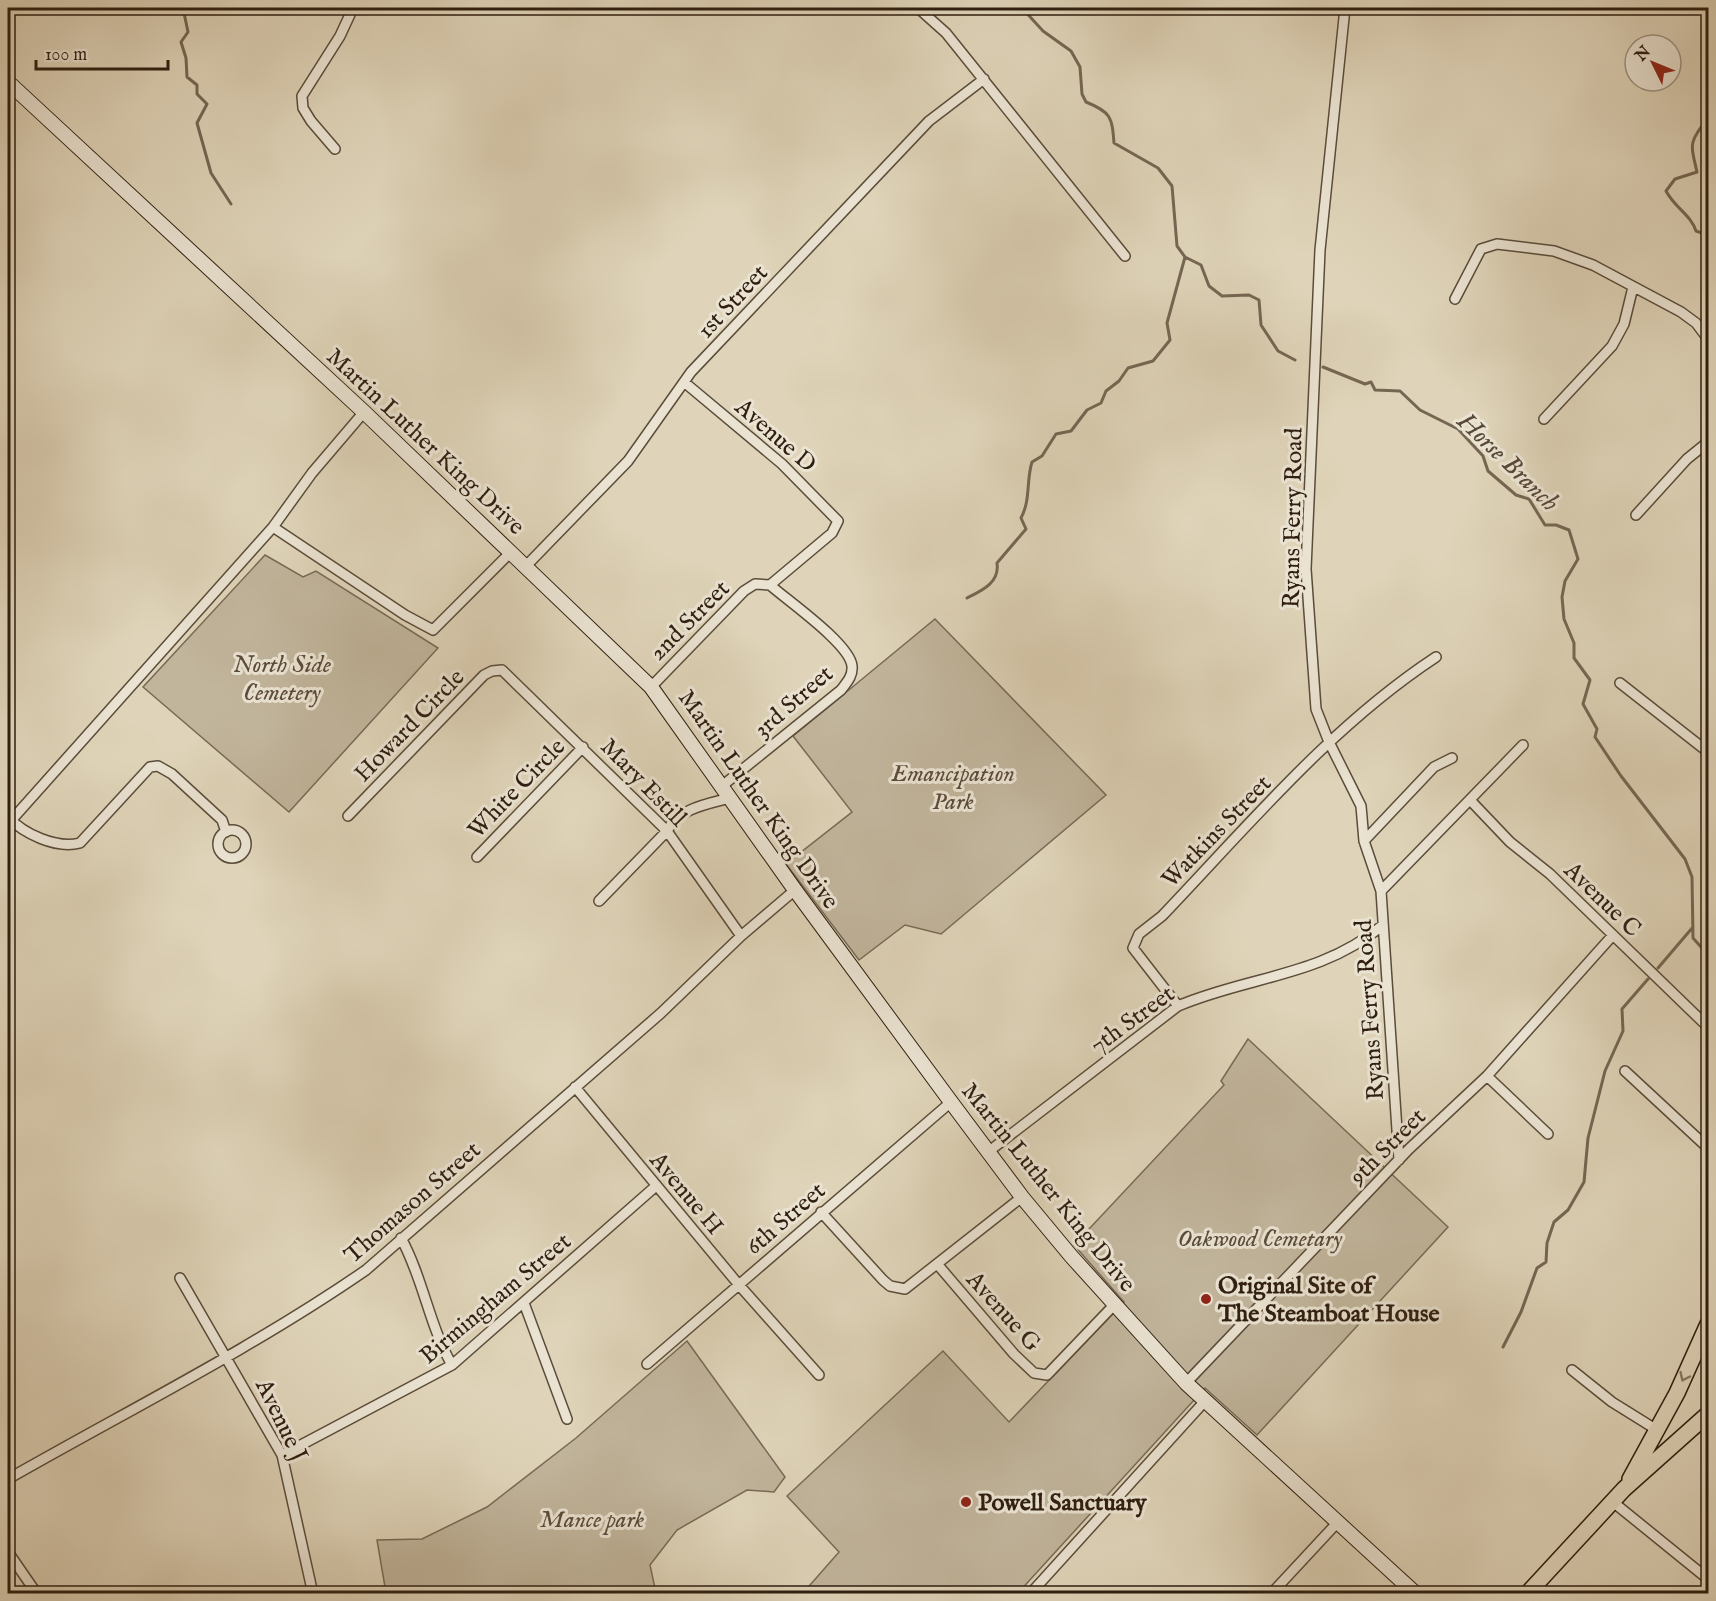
<svg xmlns="http://www.w3.org/2000/svg" width="1716" height="1601" font-family="'IM FELL English',serif">
	<style>
		.green { fill: #c1b59c; stroke: #786a56; stroke-width: 1.5 }
		.lines { fill: none; stroke-linecap: round; stroke-linejoin: round }
		.stream { stroke: #756653; stroke-width: 3 }
		.street-casing { stroke: #5b4c3a; stroke-width: 12 }
		.secondary-casing { stroke: #2f1e10; stroke-width: 16 }
		.primary-casing { stroke: #2f1e10; stroke-width: 18 }
		.street { stroke: #eae3d2; stroke-width: 9 }
		.secondary { stroke: #eae3d2; stroke-width: 14 }
		.primary { stroke: #dfd4b9; stroke-width: 15 }
		.oneway { stroke: #877964 }
		.poi-dot { fill: #8f2418; stroke: #eae3d2; stroke-width: 2 }
		.labels { text-anchor: middle; stroke-width: 6; stroke-linejoin: round; paint-order: stroke }
		.street-label { font-size: 24px; fill: #2f1e10; stroke: #eae3d2 }
		.park-label { font-size: 24px; font-style: italic; fill: #5b4b3a; stroke: #eae3d2 }
		.poi-label { font-size: 24px; font-weight: bold; fill: #2f1e10; stroke: #eae3d2; text-anchor: start }
		.water-label { font-size: 26px; font-style: italic; fill: #584837; stroke: #eae3d2 }
	</style>
	<rect width="100%" height="100%" fill="#dfd4b9"/>
	<filter id="stains"><feTurbulence type="fractalNoise" baseFrequency=".00333" numOctaves="4"/><feColorMatrix values="0 0 0 0 .2 0 0 0 0 .09 0 0 0 0 .02 0 0 0 .5 -.17"/></filter>
	<radialGradient id="worn" r=".72"><stop offset=".6" stop-color="#630" stop-opacity="0"/><stop offset="1" stop-color="#630" stop-opacity=".3"/></radialGradient>
	<!-- green -->
	<path class="green" d="M265,555L303,577L316,571L438,648L289,812L143,687Z
		M935,619L1106,795L941,934L905,925L859,960L786,864L852,812L793,736Z
		M1248,1039L1448,1227L1257,1435L1205,1388L1018,1593H803L839,1552L787,1496L943,1351L1009,1422L1124,1302L1074,1245L1224,1085L1221,1081Z
		M687,1341L785,1477L774,1492L747,1490L677,1530L650,1565L656,1593H386L377,1540L422,1539L487,1507L576,1438Z"/>
	<g class="lines">
		<!-- stream -->
		<path class="stream" d="M183,8L188,32L181,42L186,58L187,77L197,85V94L207,104L197,123L211,173L231,204
			M1022,8L1043,31L1071,51L1080,67L1082,94L1086,102C1111,112 1112,117 1114,143L1158,168L1172,186L1177,246L1185,257L1201,265L1209,286L1222,296L1249,295L1259,300L1261,325L1278,351L1295,360
			M1708,118C1689,143 1690,142 1697,172L1675,179L1666,191C1675,208 1691,215 1696,231L1708,235
			M1323,367L1365,384L1371,382L1375,390L1400,391L1420,410L1458,429L1483,456L1488,471L1516,495L1529,499L1545,525H1556L1569,530L1578,559L1565,581L1562,597L1564,619L1574,643V658L1590,680L1583,704L1597,729L1595,737L1621,776L1685,859L1692,877L1693,938L1708,955
			M967,598C981,591 1000,583 997,563L1026,529L1021,518C1031,499 1026,481 1032,462L1042,456L1056,434L1071,431L1087,410L1101,403L1106,391L1119,381L1128,368L1153,361L1170,340L1167,323L1185,257
			M1658,968L1693,927
			M1503,1347L1521,1312L1537,1268L1546,1262L1547,1243L1554,1222L1568,1210L1584,1182L1588,1138L1605,1071L1623,1031L1622,1009L1648,979"/>
		<!-- street casing -->
		<g class="street-casing">
			<path id="street" d="M918,8L946,33L1125,256
				M1345,8L1320,250L1306,569L1316,709L1329,742L1361,806L1364,841L1381,891L1399,1160
				M335,149L311,121L303,108L302,96L340,36L353,8
				M1455,299L1481,249L1497,244L1554,251L1593,265L1681,312L1696,323L1708,339
				M1544,419L1612,346L1624,324L1633,287
				M1636,515L1687,459L1708,442
				M273,527L405,615L433,630L511,552
				M526,566L628,461L691,372L929,121L984,79
				M1620,683L1708,752
				M651,687L744,591L755,584L770,585L832,533L838,521L782,464L684,382
				M8,755V757
				M722,786L841,690C847,682 853,676 852,666C850,644 788,601 770,585
				M1470,800L1510,842L1550,874L1708,1027
				M348,816L484,675L492,671L502,670L667,831L741,936
				M8,817C24,834 56,849 80,843L150,767L158,766L172,774L222,820L226,832
				M8,824L273,527L312,473L364,412
				M218 844a14 14 0 1 1 28 0a14 14 0 1 1-28 0Z
				M1364,841L1434,767L1452,758
				M477,857L583,747
				M1381,891L1523,745
				M599,901L667,831C679,808 708,804 730,798
				M1178,1006L1133,948L1139,934L1162,916C1248,826 1331,726 1436,657
				M1625,1071L1708,1148
				M1487,1076L1548,1134
				M575,1087L739,1285L819,1375
				M988,1152L1178,1006C1248,976 1321,977 1383,925
				M821,1212L883,1280L890,1286L905,1289L1022,1197
				M401,1238C423,1278 429,1325 452,1365
				M938,1265L1014,1354L1034,1373L1047,1375L1114,1305
				M180,1278L282,1455L313,1594
				M524,1303L567,1419
				M647,1364L951,1102
				M1572,1370L1612,1402L1657,1430
				M1186,1383L1409,1149L1487,1076L1613,935
				M282,1455L452,1365L656,1186
				M8,1479C127,1411 253,1348 366,1270L661,1013L741,936L795,890
				M1613,1502L1708,1579
				M8,1552L37,1594
				M1030,1594L1205,1401
				M1271,1594L1337,1523
				M1702,1594L1708,1586"/>
		</g>
		<!-- secondary casing -->
		<g class="secondary-casing">
			<path id="secondary" d="M8,82L364,412L651,687L795,890L951,1102L1022,1197L1071,1256L1186,1383L1416,1594"/>
		</g>
		<!-- primary casing -->
		<g class="primary-casing">
			<path id="primary" d="M1630,1479L1677,1393L1708,1324
				M1527,1594L1624,1489L1708,1414"/>
		</g>
		<!-- street -->
		<use href="#street" class="street"/>
		<!-- secondary -->
		<use href="#secondary" class="secondary"/>
		<!-- primary -->
		<use href="#primary" class="primary"/>
	</g>
	<!-- one-way arrows -->
	<defs><path id="oneway-chevron" d="M-2-3.5L2.5 0L-2 3.5" fill="none" stroke-width="1.6" stroke-linecap="round" stroke-linejoin="round" transform="scale(1.5)"/></defs>
	<use class="oneway" href="#oneway-chevron" transform="translate(1684 1377) rotate(115)"/>
	<!-- markers -->
	<g class="poi-dot">
		<circle cx="1206" cy="1299" r="6"/>
		<circle cx="966" cy="1502" r="6"/>
	</g>
	<g class="labels">
		<!-- street labels -->
		<g class="street-label">
			<text transform="translate(732 301) rotate(-47)" y="8">1st Street</text>
			<text transform="translate(776 435) rotate(41)" y="8">Avenue D</text>
			<text transform="translate(426 441) rotate(43)" y="8">Martin Luther King Drive</text>
			<text transform="translate(1292 518) rotate(-89)" y="8">Ryans Ferry Road</text>
			<text transform="translate(689 620) rotate(-45)" y="8">2nd Street</text>
			<text transform="translate(793 701) rotate(-41)" y="8">3rd Street</text>
			<text transform="translate(409 725) rotate(-46)" y="8">Howard Circle</text>
			<text transform="translate(644 782) rotate(46)" y="8">Mary Estill</text>
			<text transform="translate(516 788) rotate(-46)" y="8">White Circle</text>
			<text transform="translate(759 799) rotate(55)" y="8">Martin Luther King Drive</text>
			<text transform="translate(1216 831) rotate(-46)" y="8">Watkins Street</text>
			<text transform="translate(1603 899) rotate(44)" y="8">Avenue C</text>
			<text transform="translate(1369 1010) rotate(-94)" y="8">Ryans Ferry Road</text>
			<text transform="translate(1132 1019) rotate(-36)" y="8">7th Street</text>
			<text transform="translate(1387 1146) rotate(-45)" y="8">9th Street</text>
			<text transform="translate(1049 1187) rotate(51)" y="8">Martin Luther King Drive</text>
			<text transform="translate(687 1193) rotate(50)" y="8">Avenue H</text>
			<text transform="translate(412 1202) rotate(-41)" y="8">Thomason Street</text>
			<text transform="translate(785 1218) rotate(-41)" y="8">6th Street</text>
			<text transform="translate(495 1298) rotate(-40)" y="8">Birmingham Street</text>
			<text transform="translate(1004 1311) rotate(48)" y="8">Avenue G</text>
			<text transform="translate(282 1420) rotate(64)" y="8">Avenue J</text>
		</g>
		<!-- park labels -->
		<g class="park-label">
			<text x="282" y="672">North Side<tspan x="282" dy="28">Cemetery</tspan></text>
			<text x="953" y="781">Emancipation<tspan x="953" dy="28">Park</tspan></text>
			<text x="1260" y="1246">Oakwood Cemetary</text>
			<text x="592" y="1527">Mance park</text>
		</g>
		<!-- poi labels -->
		<g class="poi-label">
			<text x="1218" y="1293">Original Site of<tspan x="1218" dy="28">The Steamboat House</tspan></text>
			<text x="978" y="1510">Powell Sanctuary</text>
		</g>
		<!-- water labels -->
		<g class="water-label">
			<text transform="translate(1509 461) rotate(44)" y="9">Horse Branch</text>
		</g>
	</g>
	<!-- margin -->
	<rect width="1716" height="1601" fill="none" stroke="#dfd4b9" stroke-width="30"/>
	<rect x="9" y="9" width="1698" height="1583" fill="none" stroke="#2f1e10" stroke-width="3"/>
	<rect x="15" y="15" width="1686" height="1571" fill="none" stroke="#2f1e10" stroke-width="1.5"/>
	<!-- north arrow -->
	<g transform="translate(1653 63) rotate(313)"><circle r="28" fill="#eae3d2" stroke="#9f9484" stroke-width="1.5"/>
	<path d="M0-4.5L10 22L0 15L-10 22Z" fill="#8f2418"/>
	<text y="-9" font-size="16" font-weight="bold" text-anchor="middle" fill="#2f1e10">N</text>
	</g>
	<!-- scale -->
	<path d="M36 60v9h132v-9" fill="none" stroke="#2f1e10" stroke-width="3"/>
	<text x="45" y="60" font-size="18" fill="#2f1e10" stroke="#eae3d2" stroke-width="4.5" paint-order="stroke">100 m</text>
	<rect width="100%" height="100%" filter="url(#stains)"/>
	<rect width="100%" height="100%" fill="url(#worn)"/>
</svg>
